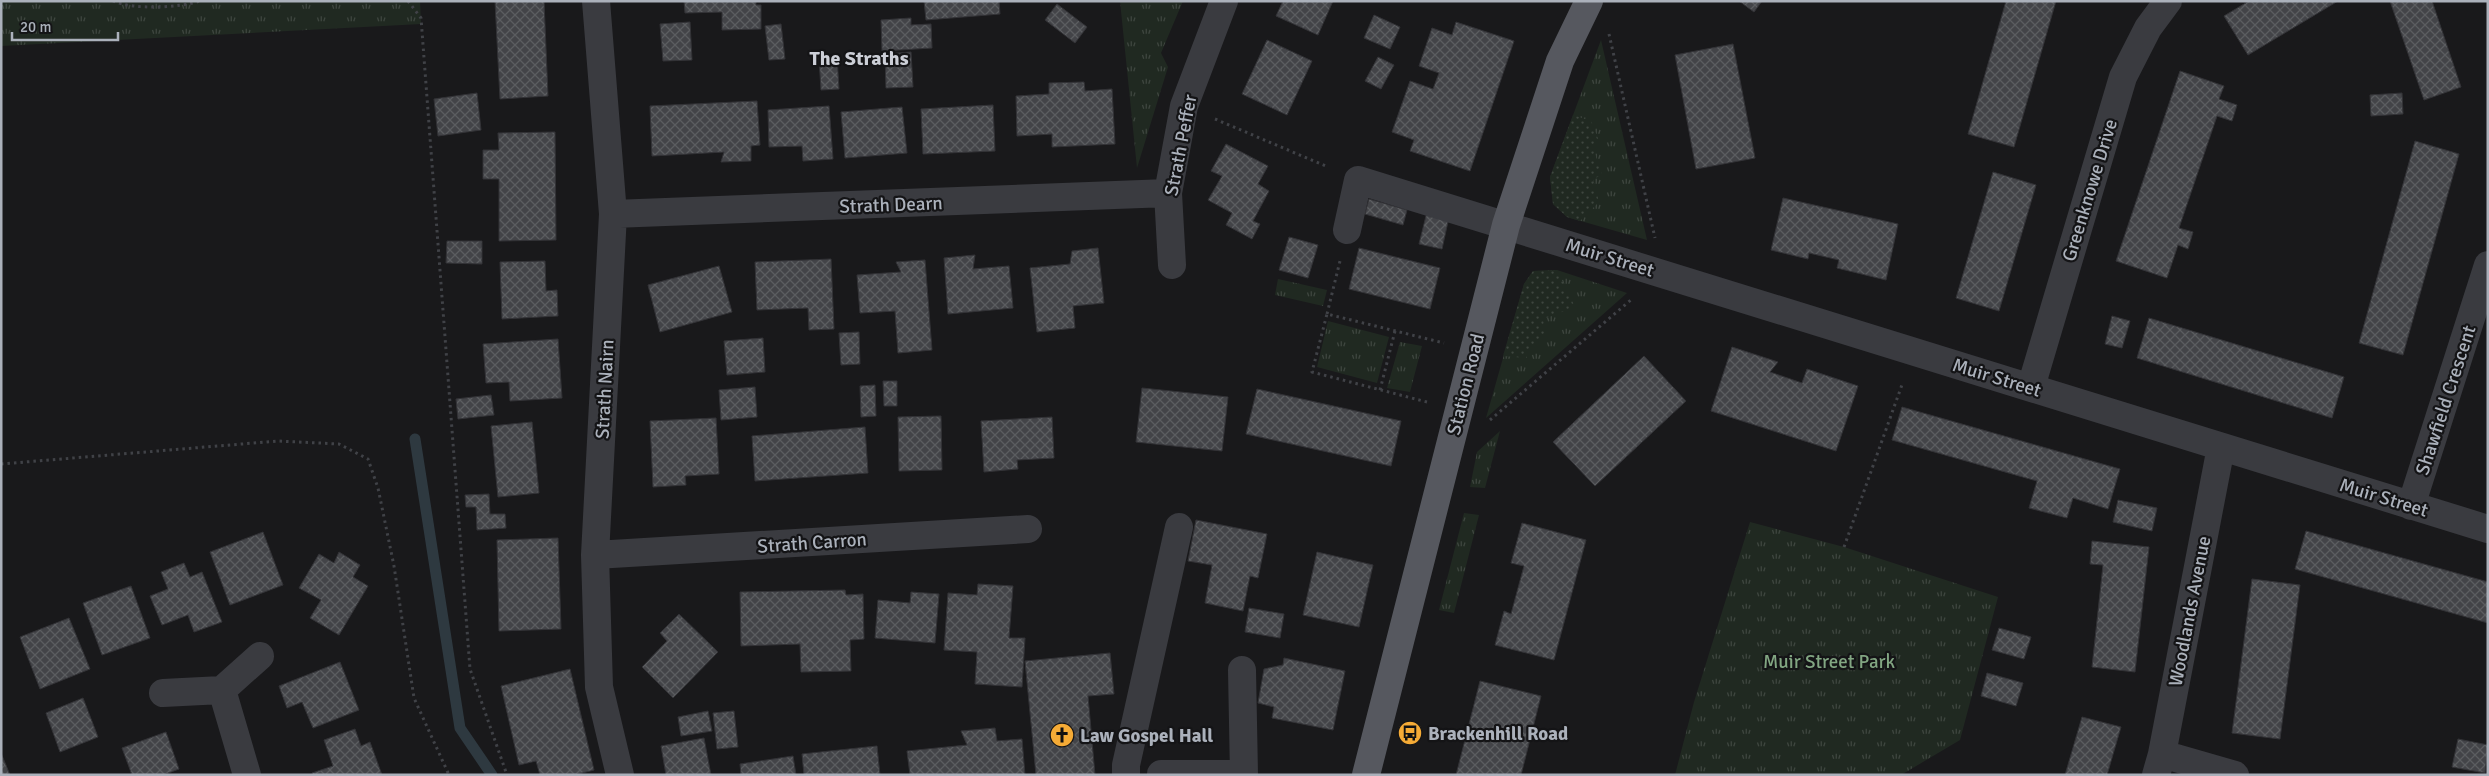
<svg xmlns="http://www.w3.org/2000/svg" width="2489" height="776" font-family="Signika,sans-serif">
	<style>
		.grass { fill: url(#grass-tufts) }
		.garden { fill: url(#garden-dots) }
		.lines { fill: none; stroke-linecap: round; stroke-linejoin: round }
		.stream { stroke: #2e3940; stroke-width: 11 }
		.building { fill: url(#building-cross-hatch); stroke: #333337 }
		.path { stroke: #404247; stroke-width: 3; stroke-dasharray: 2.5 4; stroke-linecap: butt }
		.minor { stroke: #3a3b40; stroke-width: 28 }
		.major { stroke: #56585f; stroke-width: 28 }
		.labels { text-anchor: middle; stroke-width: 4.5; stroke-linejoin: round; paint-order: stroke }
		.street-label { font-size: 19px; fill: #abb1bb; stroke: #141416 }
		.park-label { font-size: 19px; fill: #82a682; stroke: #141416 }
		.poi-label { font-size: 19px; font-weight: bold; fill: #abb1bb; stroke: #141416; text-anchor: start }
		.neighbourhood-label { font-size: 20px; font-weight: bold; fill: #cccfd7; stroke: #141416 }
	</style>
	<defs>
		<pattern id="grass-tufts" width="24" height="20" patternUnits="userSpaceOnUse" patternTransform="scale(1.25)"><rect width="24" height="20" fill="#202921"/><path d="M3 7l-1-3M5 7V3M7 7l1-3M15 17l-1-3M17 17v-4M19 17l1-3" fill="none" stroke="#3e463f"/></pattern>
		<pattern id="garden-dots" width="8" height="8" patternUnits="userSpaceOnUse" patternTransform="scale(1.25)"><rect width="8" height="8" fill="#202921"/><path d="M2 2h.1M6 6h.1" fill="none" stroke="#3e463f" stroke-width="1.8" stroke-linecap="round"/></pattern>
		<pattern id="building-cross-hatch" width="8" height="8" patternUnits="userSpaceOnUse" patternTransform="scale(1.25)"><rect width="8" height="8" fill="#434448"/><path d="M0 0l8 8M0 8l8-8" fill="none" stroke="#5b5d60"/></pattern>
	</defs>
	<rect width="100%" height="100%" fill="#19191b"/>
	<!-- grass -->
	<path class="grass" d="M1,1H420L421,24L1,46Z
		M1120,1H1183L1161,53L1168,67L1137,168Z
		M1601,40L1647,240L1567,217L1553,204L1550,177Z
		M1557,270L1627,293L1486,418L1524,284L1533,271Z
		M1278,279L1327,290L1323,306L1275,295Z
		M1328,321L1389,337L1377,383L1317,367Z
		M1400,342L1422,346L1410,392L1387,388Z
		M1500,431L1485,488L1470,487L1477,452Z
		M1464,513L1479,515L1454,613L1439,610Z
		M1750,522L1844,547L1998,597L1960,740L1901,775H1675L1694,702Z"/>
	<!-- garden -->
	<path class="garden" d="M1573,115L1591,121L1599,141L1593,147L1602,175L1593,179L1599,202L1580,221L1567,217L1553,204L1550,177Z
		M1557,270L1575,307L1543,319L1546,337L1527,353V358L1503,356L1524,284L1533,271Z"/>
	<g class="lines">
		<!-- stream -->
		<path class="stream" d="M415,439L460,728L492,775"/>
	</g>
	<!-- building -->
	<path class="building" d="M495,1H544L548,96L500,99Z
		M684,1H756V5H761V29L722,30V12L685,13Z
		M924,1H999L1000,14L926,20Z
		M1283,1H1333L1318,35L1276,16Z
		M1739,1H1762L1754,12Z
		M2006,1H2056L2014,147L1968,134Z
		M2249,1H2338L2248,55L2224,16Z
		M2390,1H2432L2461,87L2424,100Z
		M1057,4L1087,27L1075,43L1045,20Z
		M1374,15L1400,27L1390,49L1364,38Z
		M911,18V25L931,24L932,48L882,51L881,20Z
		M690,22L692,60L663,61L660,24Z
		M1456,22L1514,41L1470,171L1410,151L1414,140L1392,132L1410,81L1433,89L1439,73L1419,66L1432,28L1452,35Z
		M781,24L785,59L769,60L765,26Z
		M1267,40L1312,61L1287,115L1242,94Z
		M1733,44L1755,158L1696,169L1675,55Z
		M911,52L913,87L886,88L885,54Z
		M837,57L839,89L821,90L819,58Z
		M1378,57L1394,65L1381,89L1365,81Z
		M2180,71L2224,86L2219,99L2237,105L2232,121L2217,116L2179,228L2193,232L2188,249L2178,245L2167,278L2116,261Z
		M1084,82L1085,91L1112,89L1115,144L1052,147V134L1017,136L1016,96L1049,94V83Z
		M477,93L481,130L438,136L434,99Z
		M2402,93L2403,114L2371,116L2370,95Z
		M757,101L760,145L751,146V161L721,162L724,152L652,156L650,106Z
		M993,105L995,151L923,154L921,109Z
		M829,106L833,159L803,161L802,146L769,147L768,110Z
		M902,107L907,153L845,158L841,112Z
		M555,132L556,240L499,241V179H483V150H499L498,133Z
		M2415,141L2459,154L2403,355L2359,343Z
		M1226,144L1268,166L1258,184L1269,191L1253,221L1260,224L1252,239L1226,225L1232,213L1208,200L1222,176L1211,171Z
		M1993,172L2036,185L1999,311L1956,298Z
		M1783,198L1898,224L1886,280L1837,268L1839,260L1809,253L1808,259L1771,250Z
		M1369,199L1407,210L1403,225L1365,214Z
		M1427,212L1449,217L1442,249L1419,244Z
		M1289,237L1318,245L1308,278L1279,270Z
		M447,241H482V264L446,263Z
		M1098,248L1104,303L1073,306L1075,328L1037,332L1030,268L1070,264L1072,251Z
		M1359,248L1440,268L1430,309L1349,289Z
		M975,255L973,269L1009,266L1013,308L948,314L944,258Z
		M831,259L834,329L809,330L808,308L757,310L755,262Z
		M925,260L932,350L898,353L895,311L860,313L857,275L901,272L896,262Z
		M545,261L546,291L557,290L558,316L502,319L500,262Z
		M719,266L732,312L660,332L648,285Z
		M2112,316L2130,321L2122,348L2105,344Z
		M2149,318L2344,377L2332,418L2137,358Z
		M859,332L860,364L841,365L839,333Z
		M763,338L765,372L727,375L724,341Z
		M558,339L562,398L510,401L509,382L486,383L483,344Z
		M1732,347L1778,362L1770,372L1802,383L1807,369L1858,386L1836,451L1711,411Z
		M1644,356L1686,401L1595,486L1553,442Z
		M883,381H897V406H884Z
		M875,385L876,416L861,417L860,386Z
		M755,387L757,417L721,420L719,390Z
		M1142,388L1228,397L1222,451L1136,442Z
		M1257,389L1401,421L1391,466L1246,434Z
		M491,395L494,415L458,419L456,399Z
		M1902,407L2120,469L2108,509L2073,498L2067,518L2029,508L2037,481L1892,440Z
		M941,416L942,470L899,471L898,417Z
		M1052,417L1054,458L1017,460L1018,469L984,472L981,421Z
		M716,418L719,474L685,476L686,485L653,487L650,421Z
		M532,422L539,493L498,497L491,426Z
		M865,427L868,473L755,481L752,436Z
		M489,494L490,514H505L506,528L477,530L476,507H466L465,495Z
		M2118,500L2157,508L2152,531L2113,522Z
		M1196,520L1267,534L1258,578L1250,576L1243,611L1205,603L1212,565L1188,561Z
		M1522,523L1586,540L1554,660L1495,645L1504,611L1511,614L1524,566L1511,563Z
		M2306,531L2488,582V623L2295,569Z
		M263,532L283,585L230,605L210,552Z
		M558,538L561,629L499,631L497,540Z
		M2092,541L2149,547L2135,672L2092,667L2103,565L2090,564Z
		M339,552L360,565L353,577L368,586L339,635L310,618L321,600L299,588L319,554L334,563Z
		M1317,552L1373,565L1359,627L1303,615Z
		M184,563L190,577L202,572L222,622L194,632L188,615L162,625L150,596L168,589L161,572Z
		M2252,579L2300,585L2280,739L2232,733Z
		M978,584L1013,586L1009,638H1025L1022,687L975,684L977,652L944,650L948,593L977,595Z
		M131,586L150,638L102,655L83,603Z
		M845,590L846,595L863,594L864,639L850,640L851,671L801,672L800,644L741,646L740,592Z
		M911,592L939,594L935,643L875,638L878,600L910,603Z
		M1249,608L1284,614L1280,638L1245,632Z
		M679,614L718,652L673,698L642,667L667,641L660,633Z
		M69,618L90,669L40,689L20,637Z
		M1999,628L2031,637L2024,659L1992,650Z
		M1110,653L1114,694L1088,696L1095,775H1036L1025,661Z
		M1284,658L1345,671L1333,730L1272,718L1274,707L1258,703L1264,669L1283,665Z
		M340,662L359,710L313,728L302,702L287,708L279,686Z
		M570,669L594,770L574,775H540L536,761L519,765L501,686Z
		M1987,673L2023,683L2016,706L1981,696Z
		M1480,681L1541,696L1521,775H1456Z
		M83,698L98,737L60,752L46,713Z
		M708,711L712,731L681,736L678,717Z
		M734,711L738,747L717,749L713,713Z
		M2082,717L2121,727L2107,775H2065Z
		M995,728L997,741L1022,739L1025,775H910L907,751L967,745L961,731Z
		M355,729L361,746L370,742L382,775H313L312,773L333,766L324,740Z
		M166,732L179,769L163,775H132L122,748Z
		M704,738L711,775H666L661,746Z
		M2458,739L2488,745L2485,773L2452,767Z
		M877,746L880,775H804L802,754Z
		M1,753L10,775H1Z
		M793,756L796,775H741L740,764Z"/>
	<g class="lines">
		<!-- path -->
		<path class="path" d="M113,1C133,10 179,8 200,1
			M408,1L421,18L470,669L507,775
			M1609,34L1655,238
			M1215,119L1328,167
			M1327,314L1340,261
			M1380,390L1395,331
			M1427,402L1312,372L1327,314L1444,343
			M1490,420L1632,299
			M1,464L278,441L339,444L368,459L378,488L394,566L414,698L449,775
			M1844,547L1903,382"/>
		<!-- minor -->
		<path class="minor" d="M596,1L613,214L595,555L599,687L620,775
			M613,214L1168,193
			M1347,230L1358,180L2488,529
			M1172,265L1168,193L1184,106L1224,1
			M2031,387L2123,77L2148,28L2168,1
			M2411,506L2488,265
			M595,555L1028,529
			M1242,670L1244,775
			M163,693L222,690
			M2162,754L2235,775
			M1161,774H1244
			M247,775L222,690L260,656
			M1126,775V765L1179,527
			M2156,775L2162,754L2221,447"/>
		<!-- major -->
		<path class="major" d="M1366,775L1506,225L1560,61L1589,1"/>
	</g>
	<!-- icons -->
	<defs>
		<g id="bus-disc" transform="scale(1.25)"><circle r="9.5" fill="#f5ab36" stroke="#141416"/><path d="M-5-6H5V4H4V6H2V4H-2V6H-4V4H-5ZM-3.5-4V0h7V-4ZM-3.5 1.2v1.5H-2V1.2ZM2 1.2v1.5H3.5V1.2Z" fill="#111"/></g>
		<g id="church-disc" transform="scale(1.25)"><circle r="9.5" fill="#f5ab36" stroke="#141416"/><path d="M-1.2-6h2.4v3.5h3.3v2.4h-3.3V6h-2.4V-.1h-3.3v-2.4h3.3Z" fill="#111"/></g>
	</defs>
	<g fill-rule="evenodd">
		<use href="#bus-disc" x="1410" y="733"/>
		<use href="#church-disc" x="1062" y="735"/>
	</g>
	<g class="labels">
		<!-- street labels -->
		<g class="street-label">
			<text transform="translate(1180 145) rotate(-79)" y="7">Strath Peffer</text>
			<text transform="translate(2089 190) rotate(-73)" y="7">Greenknowe Drive</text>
			<text transform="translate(891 204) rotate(-2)" y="7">Strath Dearn</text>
			<text transform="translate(1610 257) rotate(17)" y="7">Muir Street</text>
			<text transform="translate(1997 377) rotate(17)" y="7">Muir Street</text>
			<text transform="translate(1465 384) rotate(-76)" y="7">Station Road</text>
			<text transform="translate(604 389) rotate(-87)" y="7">Strath Nairn</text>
			<text transform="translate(2445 400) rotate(-72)" y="7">Shawfield Crescent</text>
			<text transform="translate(2384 497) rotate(17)" y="7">Muir Street</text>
			<text transform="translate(812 542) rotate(-4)" y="7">Strath Carron</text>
			<text transform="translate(2189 611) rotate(-79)" y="7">Woodlands Avenue</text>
		</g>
		<!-- park labels -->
		<g class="park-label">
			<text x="1829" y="668">Muir Street Park</text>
		</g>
		<!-- poi labels -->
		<g class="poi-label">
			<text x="1428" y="740">Brackenhill Road</text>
			<text x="1080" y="742">Law Gospel Hall</text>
		</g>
		<!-- neighbourhood labels -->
		<g class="neighbourhood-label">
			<text x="859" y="65">The Straths</text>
		</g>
	</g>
	<!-- border -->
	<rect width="2489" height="776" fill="none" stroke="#abb1bb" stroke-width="5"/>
	<!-- scale -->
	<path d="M12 32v8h106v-8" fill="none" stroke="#abb1bb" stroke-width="2.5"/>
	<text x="20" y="32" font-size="15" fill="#abb1bb" stroke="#141416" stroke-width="4" paint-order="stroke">20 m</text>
</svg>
